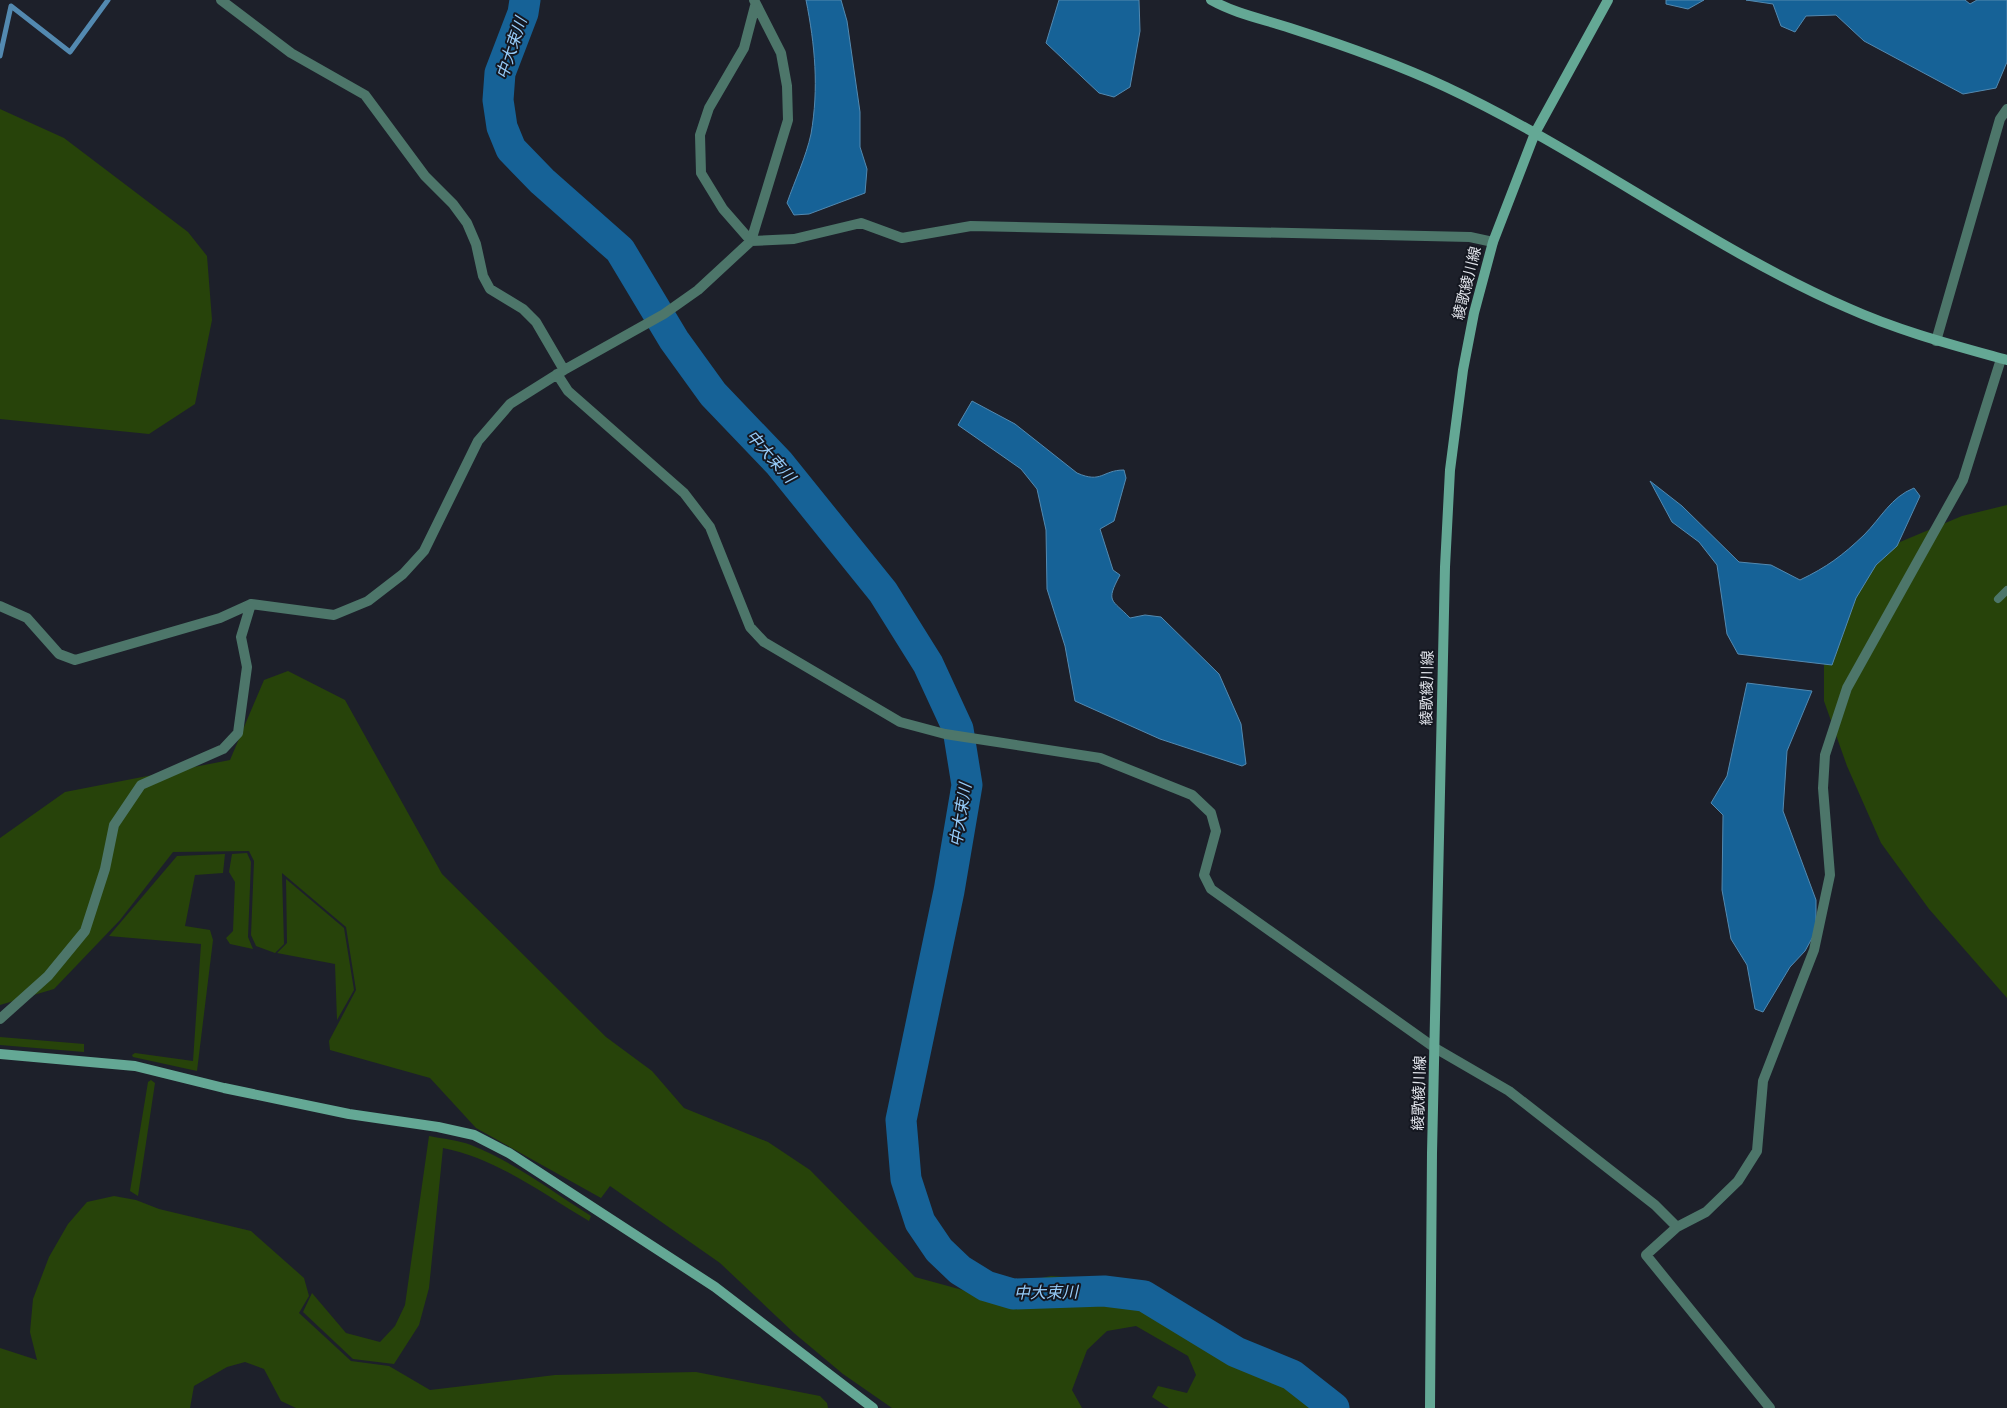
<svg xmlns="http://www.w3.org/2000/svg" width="2007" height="1408" font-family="Manrope,'Noto Sans JP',sans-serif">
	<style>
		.green { fill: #27430a }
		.water { fill: #166297; stroke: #5389b0 }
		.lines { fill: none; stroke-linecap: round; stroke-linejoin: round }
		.stream { stroke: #5389b0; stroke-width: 5 }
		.river { stroke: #166297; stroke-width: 31 }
		.lane { stroke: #4d766a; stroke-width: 8 }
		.street { stroke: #4d766a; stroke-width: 10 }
		.secondary { stroke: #64a895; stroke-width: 10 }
		.labels { text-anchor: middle; stroke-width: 4; stroke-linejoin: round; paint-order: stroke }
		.street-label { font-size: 15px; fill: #e0e3ea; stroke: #141720 }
		.water-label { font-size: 16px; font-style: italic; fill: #97ccf9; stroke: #141720 }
	</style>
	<rect width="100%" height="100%" fill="#1d202a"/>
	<!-- green -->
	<path class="green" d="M0,109L64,138L188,232L207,256L212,320L195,404L149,434L0,419Z
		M2007,505V998L1929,909L1881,843L1847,766L1824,701V644L1848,592L1900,542L1962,516Z
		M288,671L345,700L442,874L606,1037L652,1071L684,1108L768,1142L810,1170L915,1277L970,1292L1051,1276L1119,1281L1184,1326L1240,1361L1290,1384L1317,1408H1169L1152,1397L1158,1386L1187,1393L1196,1375L1188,1356L1136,1326L1107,1331L1087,1350L1072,1390L1082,1408H892L843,1374L794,1333L720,1263L610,1186L601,1198L476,1128L430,1078L330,1050L329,1041L356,990L346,927L282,873L284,944L275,953L256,946L251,935L254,861L249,851L173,852L120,920L54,989L0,1005V838L65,792L230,760L264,680Z
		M247,853L251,862L248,937L253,949L230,944L226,938L233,931L235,882L229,872L232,854Z
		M225,854L223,873L195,875L185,926L210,930L213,940L197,1071L133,1057L132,1055L135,1053L193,1061L201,944L109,936L177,856Z
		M286,879L344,928L354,990L337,1020L335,964L277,953L287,943Z
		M0,1037L84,1044V1052L0,1045Z
		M151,1080L155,1083L138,1196L130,1191L148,1082Z
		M429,1136C443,1139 458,1140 471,1145C514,1162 553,1192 591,1216L589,1221C543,1194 496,1158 443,1148L429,1288L419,1325L394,1364L353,1359L303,1312L312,1293L346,1333L380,1342L395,1326L405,1305Z
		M114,1196L136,1200L159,1209L251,1231L304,1278L309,1296L299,1313L351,1361L389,1366L430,1390L555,1375L696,1372L820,1396L827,1403L828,1408H296L281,1401L264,1369L245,1362L227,1367L194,1386L190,1408H0V1348L37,1360L30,1332L33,1299L49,1257L68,1224L87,1202Z"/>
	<!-- water -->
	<path class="water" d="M806,0H841L847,21L860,112V147L867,169L865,193L809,214L794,215L787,203C795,180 806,157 811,134C819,88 815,45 806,0Z
		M1059,0H1139L1140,31L1130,87L1114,97L1099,93L1046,43Z
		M1666,0H1704L1688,9L1666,4Z
		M1746,0H1965L1970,4L1977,0H2007V62L1996,88L1963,94L1864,41L1836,15L1806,16L1795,32L1781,26L1773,4Z
		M972,401L1015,424L1077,473C1102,484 1102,470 1124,470L1126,478L1114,521L1100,529L1113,570L1120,575C1105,603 1112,599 1130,618L1145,615L1161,617L1219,674L1241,724L1246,764L1242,766L1160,739L1075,701L1065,646L1047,589L1046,530L1037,489L1021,469L958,425Z
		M1650,481L1682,506L1739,562L1771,565L1800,580C1827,567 1842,556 1864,535C1881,518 1891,497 1914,488L1920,496L1897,546L1876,565L1856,598L1832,665L1738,654L1727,634L1717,565L1699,542L1672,522Z
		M1747,683L1812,691L1787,751L1783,811L1816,900V931L1805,951L1790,967L1763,1012L1755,1009L1747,965L1731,939L1722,890L1723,815L1711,803L1727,776Z"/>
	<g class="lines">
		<!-- stream -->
		<path class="stream" d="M0,56L11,6L70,52L108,0"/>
		<!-- river -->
		<path class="river" d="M525,0L523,13L500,73L498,100L502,127L511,149L542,181L620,250L674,340L713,394L779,463L883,592L928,664L958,729L967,785L949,891L901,1120L906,1179L920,1222L939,1250L960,1270L986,1286L1013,1294L1104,1291L1144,1296L1236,1352L1292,1375L1334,1408"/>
		<!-- lane -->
		<path class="lane" d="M1998,599L2007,590"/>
		<!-- street -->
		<path class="street" d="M221,0L291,53L365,95L425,176L453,204L467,223L476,244L483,276L490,289L523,309L536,322L564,370
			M751,241L794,239L861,223L902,238L971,226L1470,237L1493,242
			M751,241L723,209L701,173L700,135L709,108L744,48L755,6
			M1936,341L2000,119L2007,109
			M557,374L568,391L684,493L710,527L750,627L764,642L900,722L945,734L1100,758L1192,795L1211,813L1216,831L1204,875L1211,889L1435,1048L1509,1091L1655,1205L1677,1227
			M0,606L27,618L59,654L75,660L220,618L251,604
			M0,1019L48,976L85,931L105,869L114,825L141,785L223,749L238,733L247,667L241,637L251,604L334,615L368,601L403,574L424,551L478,441L510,404L564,370L664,314L698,290L751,241L788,120L787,86L781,53L754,0
			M1770,1408L1646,1255L1677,1227L1706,1212L1738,1181L1757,1151L1763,1081L1814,950L1830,875L1823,788L1825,755L1847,688L1963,480L2001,359"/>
		<!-- secondary -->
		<path class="secondary" d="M1211,0C1236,14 1263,19 1290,28C1343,45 1395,63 1446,87C1585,152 1708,247 1848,308C1899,331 1953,345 2007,360
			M0,1054L135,1066L224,1088L349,1114L438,1127L474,1135L509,1153L715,1287L873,1408
			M1430,1408L1432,1153L1445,567L1450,470L1463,370L1474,313L1493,242L1535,133L1608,0"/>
	</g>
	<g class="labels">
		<!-- street labels -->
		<g class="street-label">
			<text transform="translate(1467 283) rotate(-76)" y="5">綾歌綾川線</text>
			<text transform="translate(1427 688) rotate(-89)" y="5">綾歌綾川線</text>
			<text transform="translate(1419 1093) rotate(-88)" y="5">綾歌綾川線</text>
		</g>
		<!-- water labels -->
		<g class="water-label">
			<text transform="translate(511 48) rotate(-72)" y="6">中大束川</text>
			<text transform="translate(771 456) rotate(48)" y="6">中大束川</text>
			<text transform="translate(960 815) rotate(-81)" y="6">中大束川</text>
			<text transform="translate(1046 1292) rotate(-1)" y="6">中大束川</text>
		</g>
	</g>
</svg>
